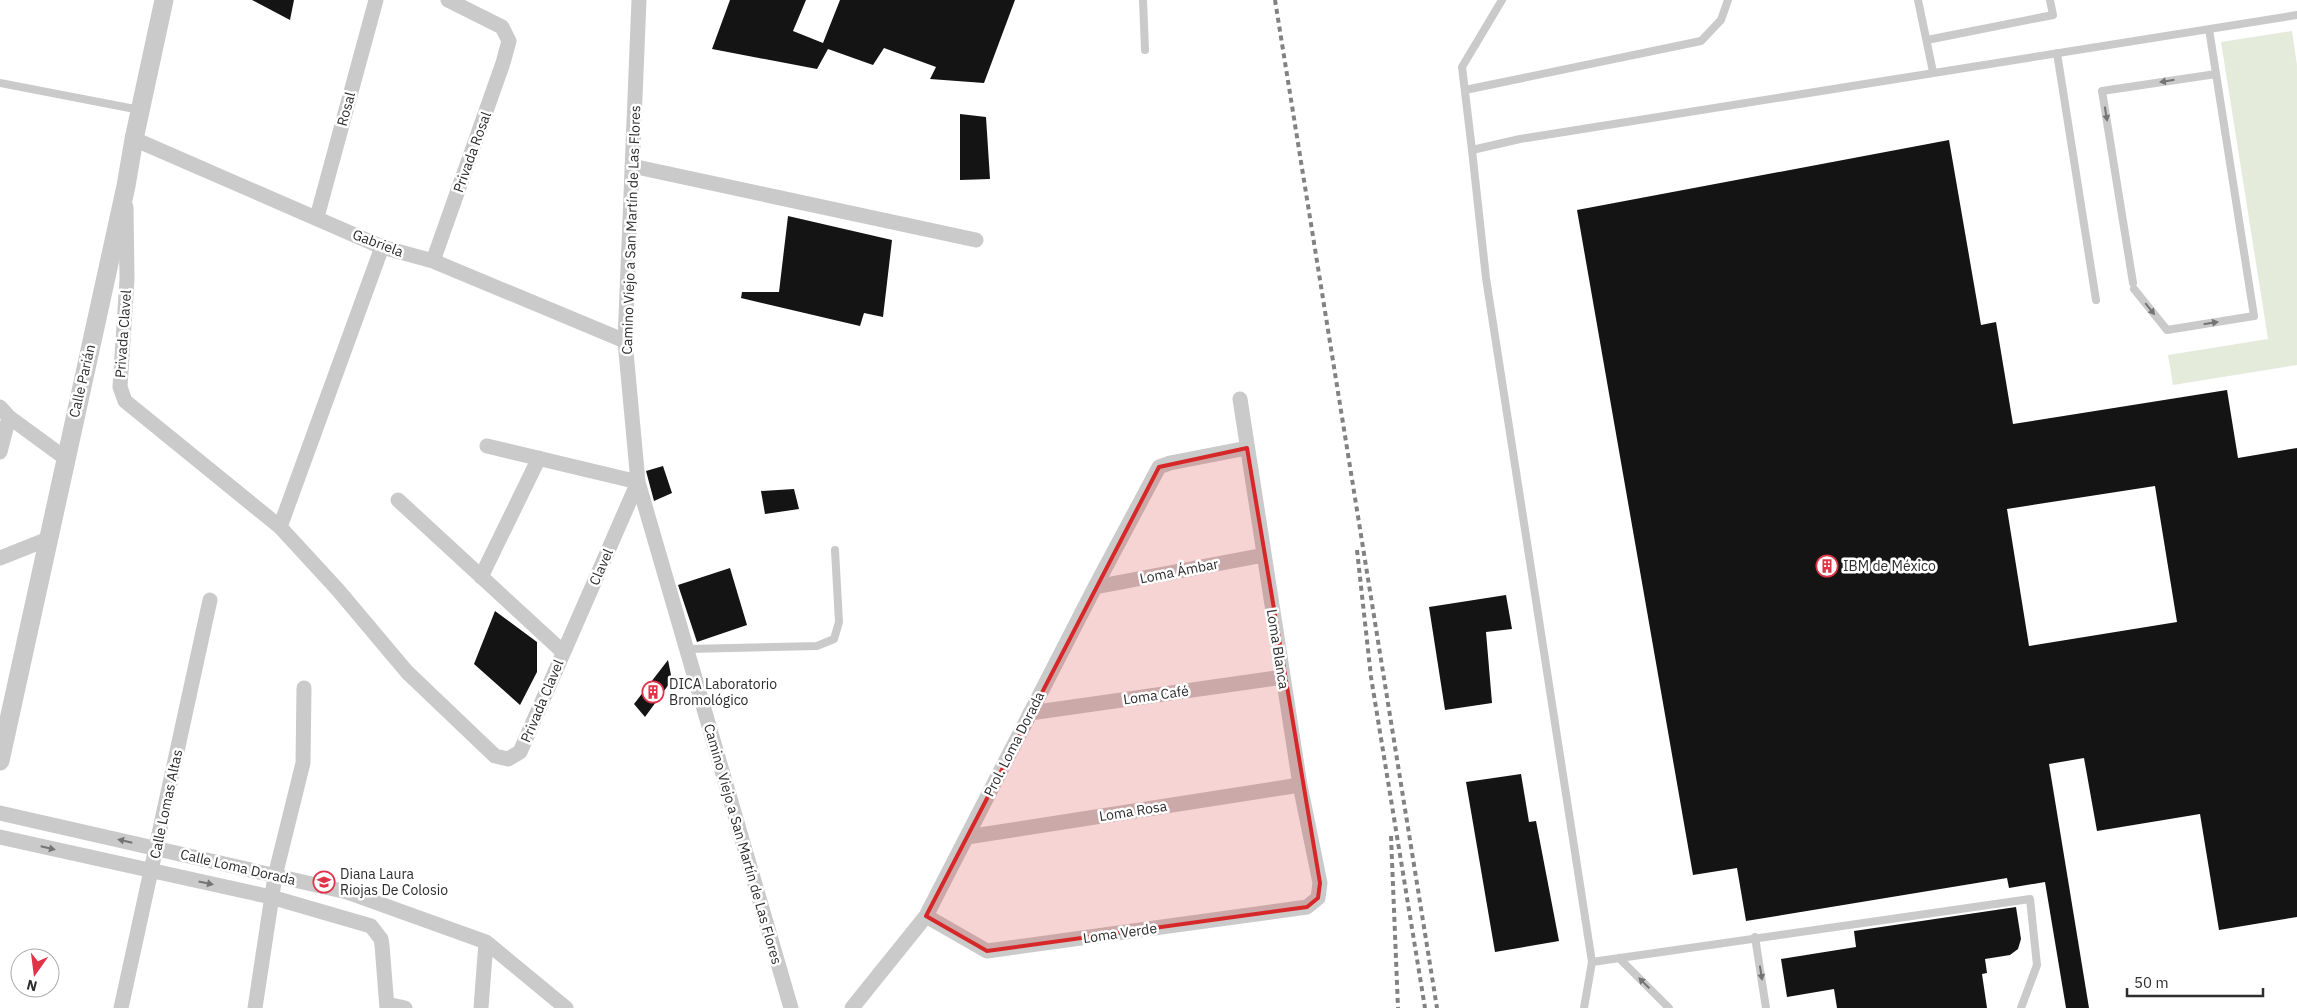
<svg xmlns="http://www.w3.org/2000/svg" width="2297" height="1008" font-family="'IBM Plex Sans',sans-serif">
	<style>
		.green { fill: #e4ebdb }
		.building { fill: #141414; fill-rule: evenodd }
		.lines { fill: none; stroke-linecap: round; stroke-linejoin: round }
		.service { stroke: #cacaca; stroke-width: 8 }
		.minor { stroke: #cacaca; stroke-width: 15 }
		.tertiary { stroke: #cacaca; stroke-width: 19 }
		.rail { stroke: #828282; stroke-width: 4; stroke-dasharray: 5 4; stroke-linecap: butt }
		.oneway { fill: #747474 }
		.marked { fill: #d62828; fill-opacity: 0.2; stroke: #d62828; stroke-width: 4; stroke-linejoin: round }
		.labels { text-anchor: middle; stroke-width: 5; stroke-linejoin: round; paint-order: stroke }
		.street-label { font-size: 14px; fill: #2d2d2d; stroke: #fff }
		.poi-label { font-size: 14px; fill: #2d2d2d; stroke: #fff; text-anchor: start }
	</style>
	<rect width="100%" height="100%" fill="#fff"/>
	<!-- green -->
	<path class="green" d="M2292,31L2297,65V365L2173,385L2168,355L2268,339L2221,42Z"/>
	<!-- building -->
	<path class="building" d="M252,0H294L290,20Z
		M730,0H806L793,31L823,43L840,0H1015L984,83L930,79L936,67L884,48L873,65L828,49L817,69L712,49Z
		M960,114L986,117L990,179L960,180Z
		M1949,140L1981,325L1996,322L2013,424L2227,390L2238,458L2297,448V917L2219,930L2200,814L2097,831L2084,758L2049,764L2089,1008H2066L2045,882L2009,888L2007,878L1746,921L1737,868L1693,875L1577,210ZM2155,486L2177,622L2029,646L2007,509Z
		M788,216L892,240L883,317L864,313L860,326L741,298L742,292H779Z
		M663,466L672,493L654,501L646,471Z
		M794,489L799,509L765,514L761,491Z
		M730,568L747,625L697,642L678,585Z
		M1506,595L1512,629L1486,632L1492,703L1445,710L1429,607Z
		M495,611L537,642V672L520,705L474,664Z
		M668,660L672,680L645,717L634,704Z
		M1521,774L1529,822L1536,821L1559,941L1495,952L1466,782Z
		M2016,907L2021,939L2018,949L2010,955L1985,959L1987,973L1982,974L1987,1008H1837L1834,989L1787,997L1781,959L1856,947L1854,931Z"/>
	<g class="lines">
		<!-- service -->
		<path class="service" d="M1143,0L1145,50
			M1918,0L1933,72
			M1927,40L2053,15L2050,0
			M2057,53L2096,300
			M0,83L140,110
			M1465,90L1701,41L1721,20L1728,0
			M1472,150L1462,67L1502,0
			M2133,283L2102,91L2216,74
			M2134,289L2167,330L2254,316L2209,29
			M687,649L817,646L834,639L839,622L835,550
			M1755,937L1766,1008
			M1619,958L1669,1008
			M1592,962L2030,899L2037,965L2021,1008
			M1584,1008L1592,962L1486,278L1472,150L1520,139L2297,15"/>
		<!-- minor -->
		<path class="minor" d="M639,0L625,341L638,482L791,1008
			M134,139L382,247L433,261L625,341
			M632,166L976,240
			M126,207L127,279L120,387L125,401L280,527L338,590L407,672L495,756L508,759L520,752L638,482L487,446
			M317,217L376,0
			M433,261L503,63L509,41L502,27L448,0
			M0,407L9,417L65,458
			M0,452L9,417
			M398,500L563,652
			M280,527L382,247
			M0,558L48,539
			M481,577L539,458
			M1095,587L1264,555
			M1030,713L1283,677
			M0,813L347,892L486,942L566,1008
			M0,837L271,897L371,926L381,939L382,945L387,1008
			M967,837L1300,785
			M926,916L987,951L1307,907L1318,898L1320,883L1300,785L1240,399
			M387,1004L405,1008
			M121,1008L210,600
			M255,1008L275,876L303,763L304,688
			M481,1008L486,942
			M852,1008L926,916L1095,587L1159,467L1170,463L1247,448"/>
		<!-- tertiary -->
		<path class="tertiary" d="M0,761L126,186L134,139L164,0"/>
		<!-- rail -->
		<path class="rail" d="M1275,0L1437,1008
			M1357,550L1371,677L1425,1008
			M1391,836L1398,1008"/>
	</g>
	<!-- one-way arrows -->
	<defs><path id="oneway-solid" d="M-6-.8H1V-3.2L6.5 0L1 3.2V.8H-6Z" transform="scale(1.25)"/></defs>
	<g class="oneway">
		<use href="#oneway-solid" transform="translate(2167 81) rotate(171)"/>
		<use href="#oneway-solid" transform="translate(2106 114) rotate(81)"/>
		<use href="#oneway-solid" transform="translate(2150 309) rotate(51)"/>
		<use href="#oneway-solid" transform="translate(2211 323) rotate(-9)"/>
		<use href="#oneway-solid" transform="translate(125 841) rotate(-167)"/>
		<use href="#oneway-solid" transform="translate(48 848) rotate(13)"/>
		<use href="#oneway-solid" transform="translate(206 883) rotate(12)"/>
		<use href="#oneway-solid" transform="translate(1761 973) rotate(81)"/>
		<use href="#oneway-solid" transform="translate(1644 983) rotate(-135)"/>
	</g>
	<!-- marked area -->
	<path class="marked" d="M1247,448L1320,883L1318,898L1307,907L987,951L926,916L1159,467Z"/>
	<!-- icons -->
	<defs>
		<g id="building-ring" transform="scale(1.125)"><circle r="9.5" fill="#fff" stroke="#e03348" stroke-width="1.5"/><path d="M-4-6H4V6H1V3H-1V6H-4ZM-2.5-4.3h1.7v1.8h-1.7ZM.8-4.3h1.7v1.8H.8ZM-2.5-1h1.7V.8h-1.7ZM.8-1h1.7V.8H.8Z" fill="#e03348"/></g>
		<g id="school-ring" transform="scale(1.125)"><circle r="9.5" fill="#fff" stroke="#e03348" stroke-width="1.5"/><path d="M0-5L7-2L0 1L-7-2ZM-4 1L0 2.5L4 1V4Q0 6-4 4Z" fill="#e03348"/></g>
	</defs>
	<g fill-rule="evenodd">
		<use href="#building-ring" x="1827" y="566"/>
		<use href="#building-ring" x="653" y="692"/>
		<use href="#school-ring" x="324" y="882"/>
	</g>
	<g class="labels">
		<!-- street labels -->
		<g class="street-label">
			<text transform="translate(346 109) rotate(-75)" y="5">Rosal</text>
			<text transform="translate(472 152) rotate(-70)" y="5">Privada Rosal</text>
			<text transform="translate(631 230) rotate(-88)" y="5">Camino Viejo a San Martín de Las Flores</text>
			<text transform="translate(378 243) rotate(21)" y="5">Gabriela</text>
			<text transform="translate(123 334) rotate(-86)" y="5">Privada Clavel</text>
			<text transform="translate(82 381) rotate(-77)" y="5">Calle Parián</text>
			<text transform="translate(601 567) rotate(-66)" y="5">Clavel</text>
			<text transform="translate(1179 571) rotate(-11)" y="5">Loma Ámbar</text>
			<text transform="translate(1278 649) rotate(81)" y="5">Loma Blanca</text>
			<text transform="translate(1156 695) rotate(-8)" y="5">Loma Café</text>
			<text transform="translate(542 701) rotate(-67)" y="5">Privada Clavel</text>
			<text transform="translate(1014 744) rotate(-63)" y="5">Prol. Loma Dorada</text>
			<text transform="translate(166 804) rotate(-78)" y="5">Calle Lomas Altas</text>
			<text transform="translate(1133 811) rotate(-9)" y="5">Loma Rosa</text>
			<text transform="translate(743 844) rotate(74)" y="5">Camino Viejo a San Martín de Las Flores</text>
			<text transform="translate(238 867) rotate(13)" y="5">Calle Loma Dorada</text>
			<text transform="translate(1120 933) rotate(-8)" y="5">Loma Verde</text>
		</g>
		<!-- poi labels -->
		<g class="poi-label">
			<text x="1843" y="571">IBM de México</text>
			<text x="669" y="689">DICA Laboratorio<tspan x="669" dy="16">Bromológico</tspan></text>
			<text x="340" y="879">Diana Laura<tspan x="340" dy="16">Riojas De Colosio</tspan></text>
		</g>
	</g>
	<!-- north arrow -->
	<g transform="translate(35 973) rotate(194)"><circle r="24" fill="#ffffff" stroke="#ababab"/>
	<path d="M0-4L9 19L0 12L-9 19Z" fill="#e03348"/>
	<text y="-8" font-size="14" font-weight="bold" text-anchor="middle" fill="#2d2d2d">N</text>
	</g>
	<!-- scale -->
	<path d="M2127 988v8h136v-8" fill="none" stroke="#2d2d2d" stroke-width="2.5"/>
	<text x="2134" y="988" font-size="15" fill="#2d2d2d" stroke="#ffffff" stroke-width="4" paint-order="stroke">50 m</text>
</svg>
